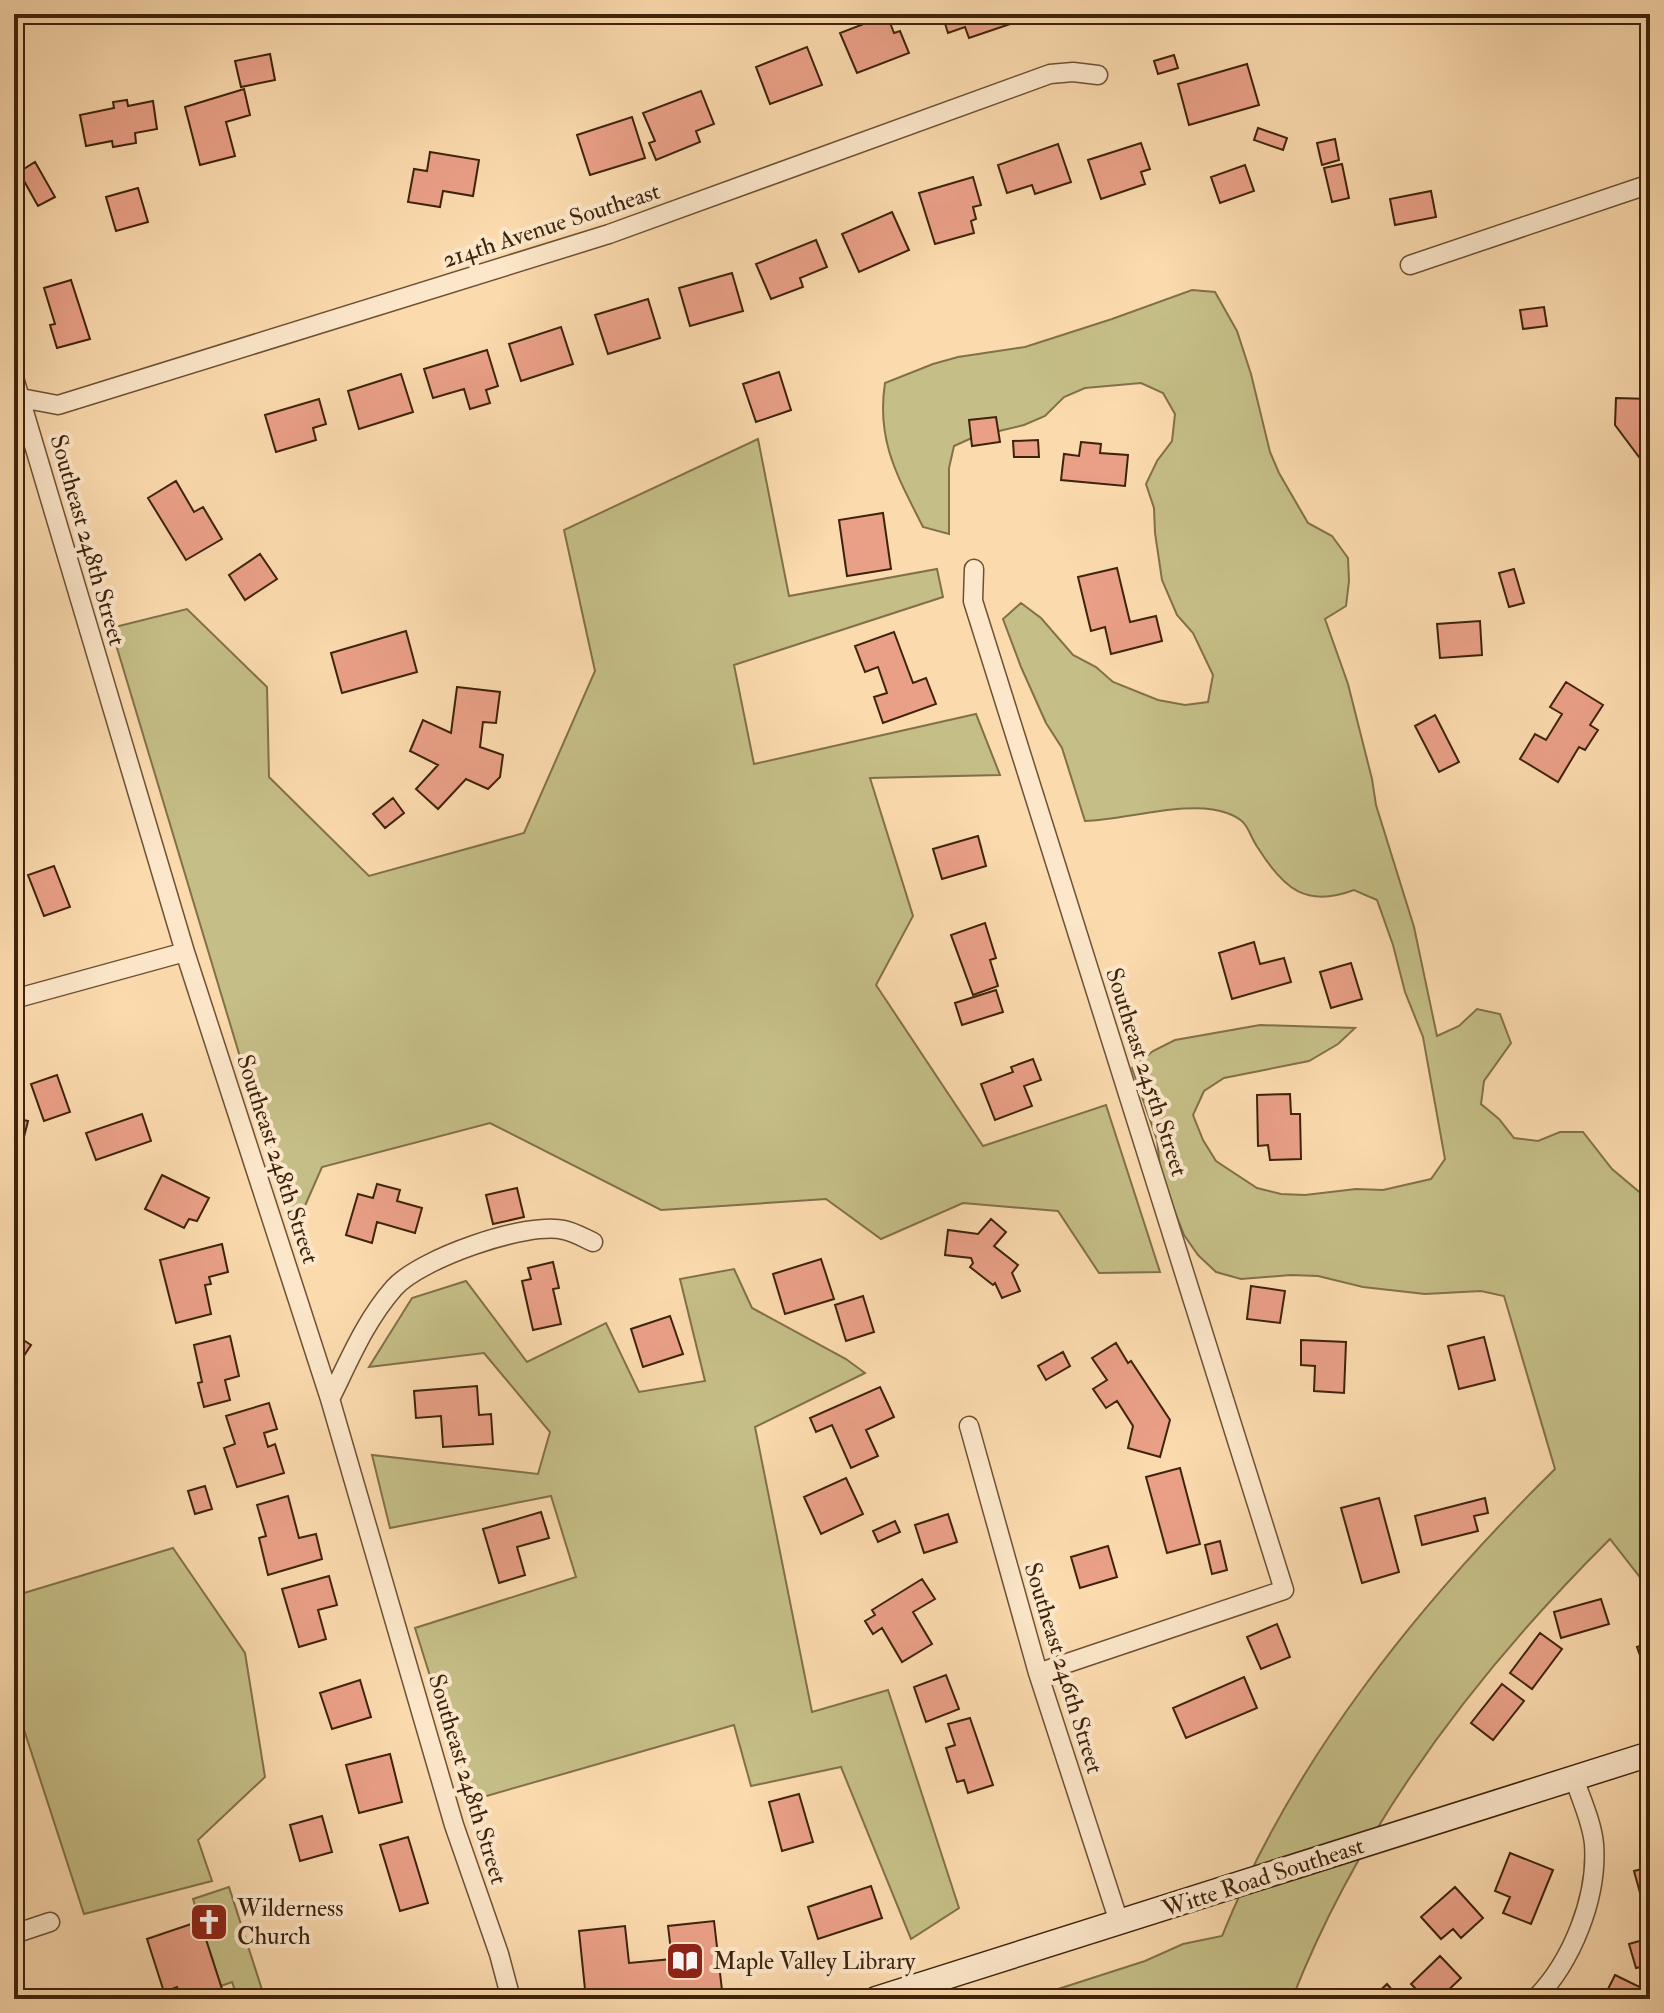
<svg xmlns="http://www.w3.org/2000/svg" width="1664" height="2013" font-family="'IM FELL Double Pica',serif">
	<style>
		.green { fill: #c5be86; stroke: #827049; stroke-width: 2 }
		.building { fill: #eaa087; stroke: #3e230c; stroke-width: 2 }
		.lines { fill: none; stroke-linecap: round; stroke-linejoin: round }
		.street-casing { stroke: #6d5134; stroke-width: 21 }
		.secondary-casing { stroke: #3e230c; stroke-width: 27 }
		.street { stroke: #fce7ca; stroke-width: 18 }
		.secondary { stroke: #fce7ca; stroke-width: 24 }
		.labels { text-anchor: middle; stroke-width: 8; stroke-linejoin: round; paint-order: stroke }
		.street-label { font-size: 24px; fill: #3e230c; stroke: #fce7ca }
		.poi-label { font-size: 24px; fill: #3e230c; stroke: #fce7ca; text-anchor: start }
	</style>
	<rect width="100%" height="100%" fill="#fbdaae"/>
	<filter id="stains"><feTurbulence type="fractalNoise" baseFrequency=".0025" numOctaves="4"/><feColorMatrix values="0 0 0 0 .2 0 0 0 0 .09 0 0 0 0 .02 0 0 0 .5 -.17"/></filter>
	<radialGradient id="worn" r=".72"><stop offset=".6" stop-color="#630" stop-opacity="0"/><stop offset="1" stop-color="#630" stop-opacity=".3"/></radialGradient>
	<!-- green -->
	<path class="green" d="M1192,290L1215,292L1237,331L1251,374L1270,452L1279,473L1308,523L1332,536L1348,558L1349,581L1346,606L1325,619L1348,684L1372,779L1376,805L1414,927L1437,1036L1459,1026L1477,1009L1500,1014L1511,1043L1484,1081L1481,1104L1499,1119L1514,1138L1538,1141L1560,1132H1583L1612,1169L1650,1201V1590L1610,1539C1476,1672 1361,1823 1292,1999H1027L1145,1961L1183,1944L1222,1936C1294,1758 1419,1603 1555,1469L1504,1296L1481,1291L1425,1294L1363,1287L1318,1276L1291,1275L1241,1279L1216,1272L1198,1255L1184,1235L1175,1212L1160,1167L1157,1140L1132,1068L1153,1051L1175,1040L1260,1025L1355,1028L1338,1044L1309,1061L1224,1078L1204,1091L1193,1115L1203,1140L1216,1161L1257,1188L1281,1194L1305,1195L1356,1189L1383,1190L1431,1179L1445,1159L1423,1037L1405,992L1393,945L1377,900L1354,890C1306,908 1284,889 1258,848C1247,832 1250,821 1227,813C1190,799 1126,820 1085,821L1062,748L1046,723L1021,667L1003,619L1021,603L1041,618L1073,655L1096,667L1113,682L1158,700L1185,705L1208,702L1213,675L1193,633L1177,615L1162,580L1155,533L1154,508L1146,484L1157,461L1172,441L1175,414L1163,393L1141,383L1085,388L1064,397L1045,416L1024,425L974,437L954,446L949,468V534L923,527C898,477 876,441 885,383L933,364L958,357L1025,347L1112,319Z
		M758,439L789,596L937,569L943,597L734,665L754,764L976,714L1000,775L870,778L913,916L876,985L983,1146L1106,1105L1160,1272L1099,1273L1058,1211L963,1203L881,1239L826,1199L661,1210L490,1123L322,1167L293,1233L111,628L187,609L267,687L269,777L369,876L524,833L595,671L564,530Z
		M734,1269L752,1308L846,1359L865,1373L755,1427L812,1712L888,1690L959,1908L911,1939L841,1767L751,1786L734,1725L469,1801L415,1628L576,1577L551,1496L390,1528L372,1455L538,1474L550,1432L484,1353L369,1367L412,1298L466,1281L527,1362L606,1323L639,1392L705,1381L680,1279Z
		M173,1548L245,1653L265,1777L198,1840L212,1881L84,1914L14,1699V1596Z
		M229,1887L265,1999H238L232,1982L221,1986L193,1899Z"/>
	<!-- building -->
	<path class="building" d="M942,14H1010L1013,23L969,38L965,27L948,33Z
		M887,15L894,33L900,31L909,53L857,73L840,33Z
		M807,47L822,85L770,104L756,67Z
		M270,54L275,80L241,87L235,61Z
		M1174,55L1178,68L1158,74L1154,61Z
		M1247,64L1259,105L1189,125L1178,84Z
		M244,89L250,115L226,122L235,156L200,165L185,107Z
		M701,91L714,124L696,131L700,142L656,160L649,143L655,141L643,113Z
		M127,100L128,106L153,101L157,129L135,133L136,143L113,147L112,141L86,146L80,115L114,108L113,102Z
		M632,117L645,158L590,175L577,135Z
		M1258,128L1287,138L1283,150L1254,140Z
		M1335,139L1339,160L1322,165L1317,143Z
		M1141,143L1150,169L1141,172L1145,184L1101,199L1088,160Z
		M1058,144L1071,182L1035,194L1032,185L1007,193L998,165Z
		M430,152L479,160L473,196L443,191L440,207L408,202L414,169L427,171Z
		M35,162L55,197L38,206L19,172Z
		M1342,164L1349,198L1332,202L1324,168Z
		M1245,165L1254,191L1220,203L1211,177Z
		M973,177L981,205L973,207L976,219L971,221L974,233L935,244L919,193Z
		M138,188L148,222L116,231L106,197Z
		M1431,191L1436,217L1395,225L1390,199Z
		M892,212L909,250L859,272L842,234Z
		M816,240L827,267L800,278L803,287L771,299L756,264Z
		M732,273L743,311L690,326L679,288Z
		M71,280L90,339L57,348L50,325L55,324L44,288Z
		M648,299L660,338L608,354L595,315Z
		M1544,307L1547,326L1523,329L1520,310Z
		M561,327L573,364L521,381L509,344Z
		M487,350L498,386L486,390L490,403L470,409L464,389L433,398L424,369Z
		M779,372L791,410L756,422L743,384Z
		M401,374L413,412L359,429L348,391Z
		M1616,398L1650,399V465H1645L1615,425Z
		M319,399L326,424L313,428L316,440L276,452L265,415Z
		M996,417L1000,442L972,446L969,420Z
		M1038,440L1039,457H1014L1013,441Z
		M1081,442L1101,444L1100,453L1128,455L1125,486L1061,480L1064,454L1079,456Z
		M176,481L194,512L203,507L222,539L186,560L148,498Z
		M883,513L891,569L847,576L839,520Z
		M260,554L277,579L245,600L229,575Z
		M1117,568L1130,622L1156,616L1162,641L1111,654L1105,627L1091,631L1078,577Z
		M1514,569L1524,603L1509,607L1499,573Z
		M1480,621L1482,655L1440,658L1437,624Z
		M406,631L417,672L342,693L331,653Z
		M894,632L913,683L926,678L936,704L883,723L874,697L887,693L878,667L865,672L855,646Z
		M1566,682L1603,705L1590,725L1598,730L1585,750L1579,747L1558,782L1520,759L1535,734L1546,740L1562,714L1550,707Z
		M457,687L500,692L496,723L483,722L480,747L503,755L500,777L488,789L466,779L438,809L416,789L438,765L410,751L423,720L451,733Z
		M1435,715L1459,762L1439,772L1415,726Z
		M393,798L404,813L385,828L373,814Z
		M978,836L986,866L942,879L933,849Z
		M54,866L70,907L44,916L28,875Z
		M985,923L996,958L990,960L998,986L973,995L951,935Z
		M1254,942L1260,964L1284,958L1291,982L1232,999L1219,953Z
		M1351,963L1362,999L1331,1008L1320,972Z
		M996,990L1003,1012L962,1025L955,1003Z
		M1033,1059L1041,1080L1024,1086L1032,1106L995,1120L981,1084L1013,1072L1011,1067Z
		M57,1075L70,1112L44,1121L31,1084Z
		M1290,1094L1291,1114H1300L1301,1159L1270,1160L1268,1145L1258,1146L1257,1095Z
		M142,1114L151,1141L96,1160L86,1133Z
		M14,1118L28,1121L14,1176Z
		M162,1175L209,1198L197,1221L189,1219L184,1228L145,1209Z
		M377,1184L400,1190L397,1201L422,1208L415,1233L377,1222L372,1243L346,1235L358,1194L373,1198Z
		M517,1188L524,1217L493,1224L486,1195Z
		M991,1219L1006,1232L994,1246L1018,1265L1012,1273L1020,1291L1002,1298L995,1283L993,1285L970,1267L973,1263L971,1258L945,1255L948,1230L978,1234Z
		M222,1244L228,1272L209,1277L211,1284L205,1285L211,1314L176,1323L160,1260Z
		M821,1259L834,1299L785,1314L773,1274Z
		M553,1262L559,1288L553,1289L561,1324L533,1330L522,1281L531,1279L528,1268Z
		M1251,1286L1285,1291L1280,1323L1247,1319Z
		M863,1296L874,1332L846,1341L835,1305Z
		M670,1316L683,1354L643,1367L631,1329Z
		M14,1334L31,1345L14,1371Z
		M230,1336L239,1376L225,1380L230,1400L204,1407L198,1383L202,1382L194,1345Z
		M1484,1337L1495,1380L1459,1389L1448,1346Z
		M1301,1340L1346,1342L1344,1393L1314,1391L1315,1366L1301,1365Z
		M1116,1343L1128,1363L1131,1361L1170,1420L1160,1457L1128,1448L1133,1426L1117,1401L1106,1408L1093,1389L1107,1380L1092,1358Z
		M1063,1352L1070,1366L1046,1380L1038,1366Z
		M477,1386L479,1415L491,1414L493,1444L443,1447L441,1416L416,1418L414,1391Z
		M880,1387L894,1417L866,1430L878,1456L851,1468L832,1425L816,1432L810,1418Z
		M269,1403L277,1429L264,1433L268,1447L275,1444L284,1473L237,1487L224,1448L235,1444L226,1416Z
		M1180,1468L1200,1544L1167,1553L1146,1477Z
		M846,1478L863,1514L821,1534L804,1497Z
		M205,1486L212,1509L195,1514L188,1491Z
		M288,1496L299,1538L316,1534L322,1559L268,1575L259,1538L266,1536L257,1505Z
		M1379,1498L1399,1572L1362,1583L1341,1508Z
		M1485,1498L1488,1513L1474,1516L1478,1531L1422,1545L1415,1516Z
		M14,1507L21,1509L14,1537Z
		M541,1512L549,1538L517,1547L525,1575L499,1583L483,1529Z
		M948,1514L957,1542L924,1553L915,1525Z
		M895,1521L900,1532L878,1542L873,1531Z
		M1220,1541L1227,1570L1212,1574L1205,1545Z
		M1108,1546L1117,1577L1080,1588L1071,1557Z
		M329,1576L337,1605L318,1610L326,1639L299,1647L282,1589Z
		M922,1579L935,1599L913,1612L932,1644L902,1662L882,1628L873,1634L865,1621L875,1615L872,1610Z
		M1601,1599L1609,1624L1561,1638L1554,1612Z
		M1277,1624L1290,1657L1261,1669L1247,1637Z
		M1540,1633L1562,1649L1532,1689L1510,1673Z
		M1650,1643V1677L1648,1678L1637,1647Z
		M946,1675L959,1709L926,1722L914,1687Z
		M1244,1677L1257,1708L1186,1738L1173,1708Z
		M360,1680L371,1717L332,1729L320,1693Z
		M1502,1684L1524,1701L1493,1740L1471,1723Z
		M970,1718L993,1785L968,1793L964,1780L957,1782L946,1748L955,1745L948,1724Z
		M390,1754L402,1802L359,1813L346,1765Z
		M799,1794L813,1842L782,1851L769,1802Z
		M322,1816L332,1852L300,1861L290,1825Z
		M408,1837L428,1903L400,1911L380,1845Z
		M1510,1853L1553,1870L1531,1924L1503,1913L1510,1897L1495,1891Z
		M1650,1867V1898L1642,1900L1634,1871Z
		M871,1886L882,1918L818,1939L808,1907Z
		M1455,1887L1483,1918L1461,1938L1453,1929L1441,1939L1421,1917Z
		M200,1921L221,1986L226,1999H181L177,1987L164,1992L147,1939Z
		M714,1921L723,1999H586L579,1931L625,1926L629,1963L672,1959L668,1926Z
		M1650,1938V1965L1636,1968L1629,1944Z
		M1440,1956L1461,1978L1439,1999H1426L1411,1984Z
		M1615,1975L1650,1992L1648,1999H1603Z
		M1387,1984L1400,1999H1371Z"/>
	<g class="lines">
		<!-- street casing -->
		<g class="street-casing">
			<path id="street" d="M1410,265L1650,184
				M14,378L185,952L330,1399L454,1825L499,1954L511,1999
				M14,400L21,398L58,405L609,234L1050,74L1073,72L1098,75
				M974,569L973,601L1284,1590L1038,1673
				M14,999L185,952
				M330,1399C349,1361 365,1321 394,1288C419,1259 527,1221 564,1230C574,1232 584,1238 593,1242
				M969,1426L1038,1673L1119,1922
				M14,1934L50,1922
				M1535,1999C1572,1962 1598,1897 1594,1844C1592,1822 1581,1799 1574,1778"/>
		</g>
		<!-- secondary casing -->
		<g class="secondary-casing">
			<path id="secondary" d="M876,1999L1650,1754"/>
		</g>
		<!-- street -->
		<use href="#street" class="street"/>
		<!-- secondary -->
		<use href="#secondary" class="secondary"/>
	</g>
	<!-- icons -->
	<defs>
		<g id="church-square" transform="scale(2)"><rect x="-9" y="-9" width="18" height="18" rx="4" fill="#8f2418" stroke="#fce7ca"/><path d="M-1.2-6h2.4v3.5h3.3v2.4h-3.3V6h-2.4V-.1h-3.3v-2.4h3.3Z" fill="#fff"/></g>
		<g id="library-square" transform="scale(2)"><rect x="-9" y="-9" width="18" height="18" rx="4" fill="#8f2418" stroke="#fce7ca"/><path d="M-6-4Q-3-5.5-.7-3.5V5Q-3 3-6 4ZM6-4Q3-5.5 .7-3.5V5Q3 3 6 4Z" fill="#fff"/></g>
	</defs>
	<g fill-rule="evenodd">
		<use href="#church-square" x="209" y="1922"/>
		<use href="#library-square" x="685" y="1961"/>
	</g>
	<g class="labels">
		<!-- street labels -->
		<g class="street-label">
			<text transform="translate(551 225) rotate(-18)" y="8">214th Avenue Southeast</text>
			<text transform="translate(88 540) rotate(74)" y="8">Southeast 248th Street</text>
			<text transform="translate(1147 1072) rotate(72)" y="8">Southeast 245th Street</text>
			<text transform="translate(278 1159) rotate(72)" y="8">Southeast 248th Street</text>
			<text transform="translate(1064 1668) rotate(73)" y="8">Southeast 246th Street</text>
			<text transform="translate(468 1779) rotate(73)" y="8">Southeast 248th Street</text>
			<text transform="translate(1263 1877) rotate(-18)" y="8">Witte Road Southeast</text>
		</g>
		<!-- poi labels -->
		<g class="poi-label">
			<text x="237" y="1916">Wilderness<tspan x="237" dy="28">Church</tspan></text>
			<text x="713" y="1969">Maple Valley Library</text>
		</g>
	</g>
	<!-- margin -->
	<rect width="1664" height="2013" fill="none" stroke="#fbdaae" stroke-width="48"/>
	<rect x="16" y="16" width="1632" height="1981" fill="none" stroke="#3e230c" stroke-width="4"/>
	<rect x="24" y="24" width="1616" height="1965" fill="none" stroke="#3e230c" stroke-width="2"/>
	<rect width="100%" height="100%" filter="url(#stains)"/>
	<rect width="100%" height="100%" fill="url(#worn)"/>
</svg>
